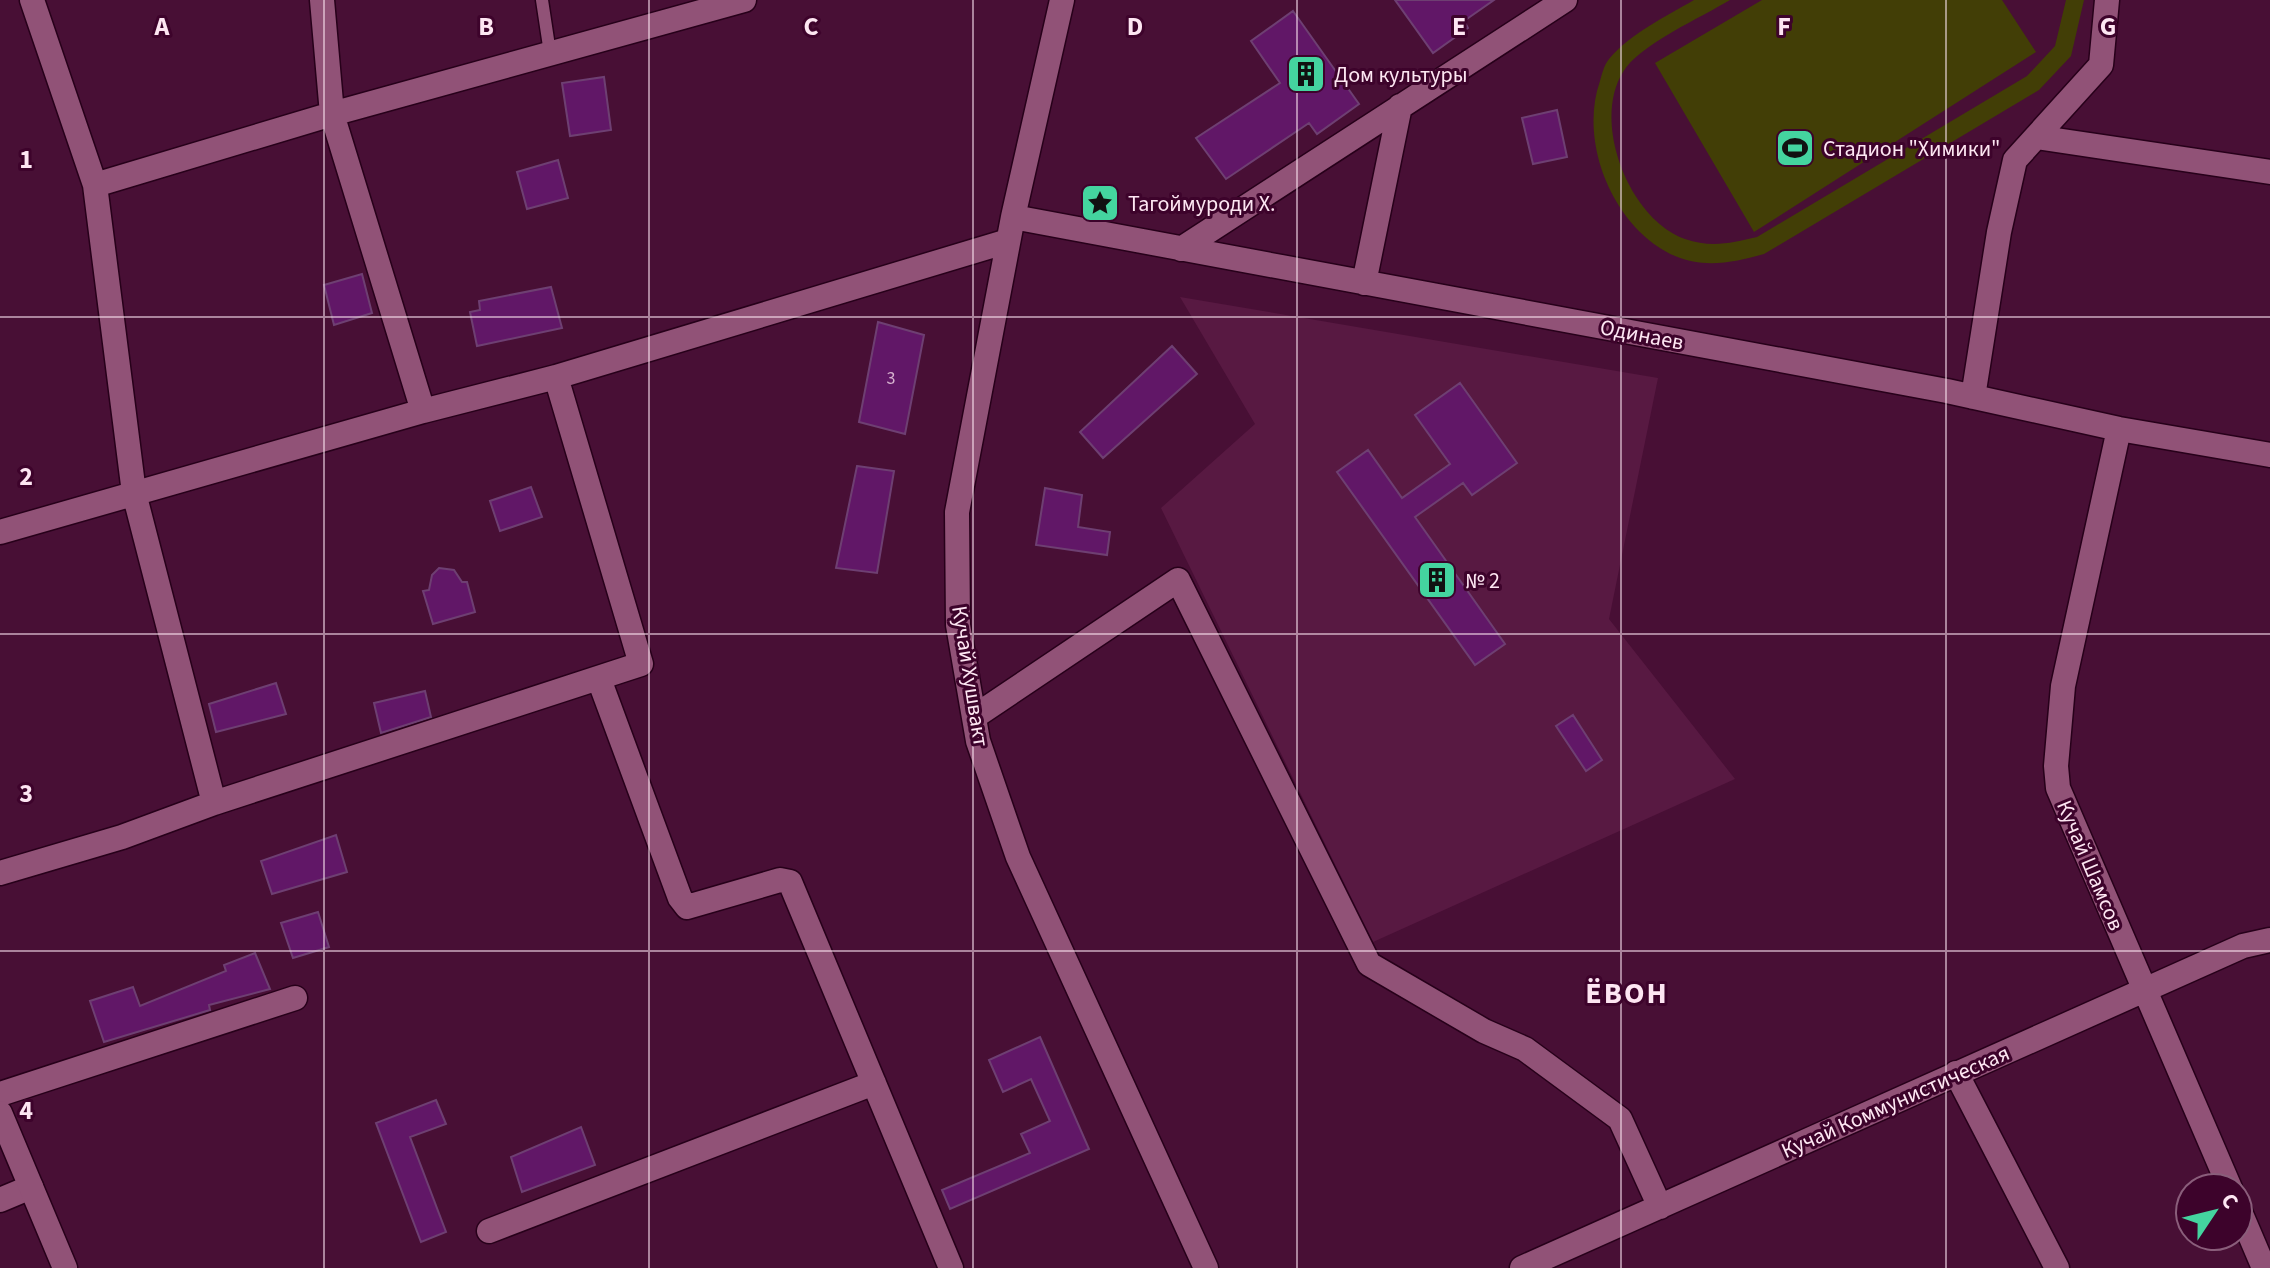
<svg xmlns="http://www.w3.org/2000/svg" width="2270" height="1268" font-family="'Source Sans 3',sans-serif">
	<style>
		.built { fill: #581942 }
		.green { fill: #423e06 }
		.building { fill: #611767; stroke: #6e3f72; stroke-width: 2 }
		.lines { fill: none; stroke-linecap: round; stroke-linejoin: round }
		.lane-casing { stroke: #27001a; stroke-width: 15 }
		.street-casing { stroke: #27001a; stroke-width: 27 }
		.secondary-casing { stroke: #27001a; stroke-width: 27 }
		.lane { stroke: #915277; stroke-width: 12 }
		.street { stroke: #915277; stroke-width: 24 }
		.secondary { stroke: #915277; stroke-width: 24 }
		.grid { fill: none; stroke: #fde6f2; stroke-width: 2; stroke-opacity: 0.55 }
		.labels { text-anchor: middle; stroke-width: 6; stroke-linejoin: round; paint-order: stroke }
		.number-label { font-size: 18px; fill: #d6b2cf }
		.poi-label { font-size: 22px; fill: #fde6f2; stroke: #3d032b; text-anchor: start }
		.street-label { font-size: 22px; fill: #fde6f2; stroke: #3d032b }
		.district-label { font-size: 30px; font-weight: bold; letter-spacing: 2px; fill: #fde6f2; stroke: #3d032b }
		.grid-label { font-size: 26px; text-anchor: middle; font-weight: bold; fill: #fde6f2; stroke: #3d032b; stroke-width: 6; stroke-linejoin: round; paint-order: stroke }
	</style>
	<rect width="100%" height="100%" fill="#480f35"/>
	<!-- built -->
	<path class="built" d="M1180,297L1658,378L1609,619L1735,779L1373,942L1161,508L1255,424Z"/>
	<!-- green -->
	<path class="green" d="M1694,0H1730C1702,17 1639,45 1623,72C1591,123 1630,220 1685,239C1711,248 1732,243 1757,237L2027,76L2055,46L2066,0H2084L2071,56L2039,90L1764,254C1735,262 1705,269 1675,256C1614,229 1578,143 1600,81C1602,74 1604,65 1609,59C1631,33 1665,17 1694,0Z
		M1762,0H2002L2036,52L1754,232L1655,63Z"/>
	<!-- building -->
	<path class="building" d="M1395,0H1494L1464,21L1468,28L1433,53Z
		M1293,11L1359,104L1317,134L1309,123L1226,179L1196,138L1280,83L1251,41Z
		M604,77L611,130L570,136L562,83Z
		M1557,110L1567,157L1533,164L1522,118Z
		M558,160L568,198L527,209L517,172Z
		M362,274L372,313L334,325L324,285Z
		M551,287L562,328L477,346L470,312L480,310L479,301Z
		M878,322L924,335L905,434L859,422Z
		M1172,346L1197,374L1103,458L1080,432Z
		M1460,383L1517,463L1472,495L1463,483L1415,517L1505,644L1475,665L1337,472L1368,450L1402,498L1450,464L1415,415Z
		M857,466L894,471L877,573L836,568Z
		M531,487L542,517L500,531L490,501Z
		M1045,488L1082,495L1078,527L1110,532L1107,555L1036,545Z
		M439,568L454,570L462,582H467L475,612L433,624L423,591L429,590L432,575Z
		M276,683L286,714L216,732L209,704Z
		M425,691L431,717L381,733L374,703Z
		M1573,715L1602,760L1586,771L1556,726Z
		M336,835L347,872L272,894L261,861Z
		M318,912L329,947L293,958L281,923Z
		M255,953L270,989L209,1005L210,1010L104,1042L90,1001L133,987L140,1006L226,971L224,965Z
		M1040,1037L1089,1149L950,1209L942,1190L1030,1153L1021,1134L1050,1121L1031,1079L1003,1092L989,1060Z
		M436,1100L446,1124L410,1137L446,1232L421,1242L376,1123Z
		M581,1127L595,1165L522,1192L511,1157Z"/>
	<g class="lines">
		<!-- lane casing -->
		<g class="lane-casing">
			<path id="lane" d="M542,0L550,53"/>
		</g>
		<!-- street casing -->
		<g class="street-casing">
			<path id="street" d="M32,0L95,185L134,493L214,803
				M322,0L332,114L423,411
				M1062,0L1013,217L957,512L958,625L978,741L1018,857L1206,1268
				M2036,137L2270,172
				M95,185L332,114L744,0
				M1013,217L1947,391L2119,429L2270,455
				M1181,249L1565,0
				M1364,283L1400,106
				M1973,397L1999,232L2015,160L2101,65L2107,0
				M2119,429L2063,686L2056,766L2058,788L2230,1188
				M0,532L423,411L556,377L1008,241
				M599,679L680,898L687,907L780,880L790,882L951,1268
				M974,717L1178,580L1369,964L1484,1031L1525,1049L1620,1119L1660,1207
				M0,873L122,837L214,803L641,664L556,377
				M1956,1073L2057,1268
				M0,1094L295,998
				M0,1200L31,1187
				M2238,1207L2264,1268
				M489,1231L874,1083
				M1522,1268L2243,946L2270,940"/>
		</g>
		<!-- secondary casing -->
		<g class="secondary-casing">
			<path id="secondary" d="M0,1113L65,1268"/>
		</g>
		<!-- lane -->
		<use href="#lane" class="lane"/>
		<!-- street -->
		<use href="#street" class="street"/>
		<!-- secondary -->
		<use href="#secondary" class="secondary"/>
	</g>
	<!-- grid -->
	<path class="grid" d="M324,0V1268M649,0V1268M973,0V1268M1297,0V1268M1621,0V1268M1946,0V1268M0,317H2270M0,634H2270M0,951H2270"/>
	<!-- icons -->
	<defs>
		<g id="building-square" transform="scale(2)"><rect x="-9" y="-9" width="18" height="18" rx="4" fill="#44d49f" stroke="#3d032b"/><path d="M-4-6H4V6H1V3H-1V6H-4ZM-2.5-4.3h1.7v1.8h-1.7ZM.8-4.3h1.7v1.8H.8ZM-2.5-1h1.7V.8h-1.7ZM.8-1h1.7V.8H.8Z" fill="#111"/></g>
		<g id="stadium-square" transform="scale(2)"><rect x="-9" y="-9" width="18" height="18" rx="4" fill="#44d49f" stroke="#3d032b"/><path d="M0-5a6.5 5 0 1 0 0 10a6.5 5 0 1 0 0-10ZM-3.5-1.8h7v3.6h-7Z" fill="#111"/></g>
		<g id="sight-square" transform="scale(2)"><rect x="-9" y="-9" width="18" height="18" rx="4" fill="#44d49f" stroke="#3d032b"/><path d="M0-6L1.8-2.2L6-1.7L2.9 1.2L3.7 5.4L0 3.3L-3.7 5.4L-2.9 1.2L-6-1.7L-1.8-2.2Z" fill="#111"/></g>
	</defs>
	<g fill-rule="evenodd">
		<use href="#building-square" x="1306" y="74"/>
		<use href="#stadium-square" x="1795" y="148"/>
		<use href="#sight-square" x="1100" y="203"/>
		<use href="#building-square" x="1437" y="580"/>
	</g>
	<g class="labels">
		<!-- number labels -->
		<g class="number-label">
			<text x="891" y="384">3</text>
		</g>
		<!-- poi labels -->
		<g class="poi-label">
			<text x="1334" y="82">Дом культуры</text>
			<text x="1823" y="156">Стадион "Химики"</text>
			<text x="1128" y="211">Тагоймуроди Х.</text>
			<text x="1465" y="588">№ 2</text>
		</g>
		<!-- street labels -->
		<g class="street-label">
			<text transform="translate(1642 334) rotate(11)" y="8">Одинаев</text>
			<text transform="translate(971 676) rotate(81)" y="8">Кучай Хушвакт</text>
			<text transform="translate(2091 865) rotate(67)" y="8">Кучай Шамсов</text>
			<text transform="translate(1895 1101) rotate(-24)" y="8">Кучай Коммунистическая</text>
		</g>
		<!-- district labels -->
		<g class="district-label">
			<text x="1627" y="1003">ЁВОН</text>
		</g>
	</g>
	<g class="grid-label">
		<text x="162" y="35">A</text>
		<text x="486" y="35">B</text>
		<text x="811" y="35">C</text>
		<text x="1135" y="35">D</text>
		<text x="1459" y="35">E</text>
		<text x="1784" y="35">F</text>
		<text x="2108" y="35">G</text>
		<text x="26" y="168">1</text>
		<text x="26" y="485">2</text>
		<text x="26" y="802">3</text>
		<text x="26" y="1119">4</text>
	</g>
	<!-- north arrow -->
	<g transform="translate(2214 1212) rotate(55)"><circle r="38" fill="#3d032b" stroke="#8a5e7b" stroke-width="2"/>
	<path d="M0-6L14 30L0 20L-14 30Z" fill="#44d49f"/>
	<text y="-12" font-size="22" font-weight="bold" text-anchor="middle" fill="#fde6f2">С</text>
	</g>
</svg>
